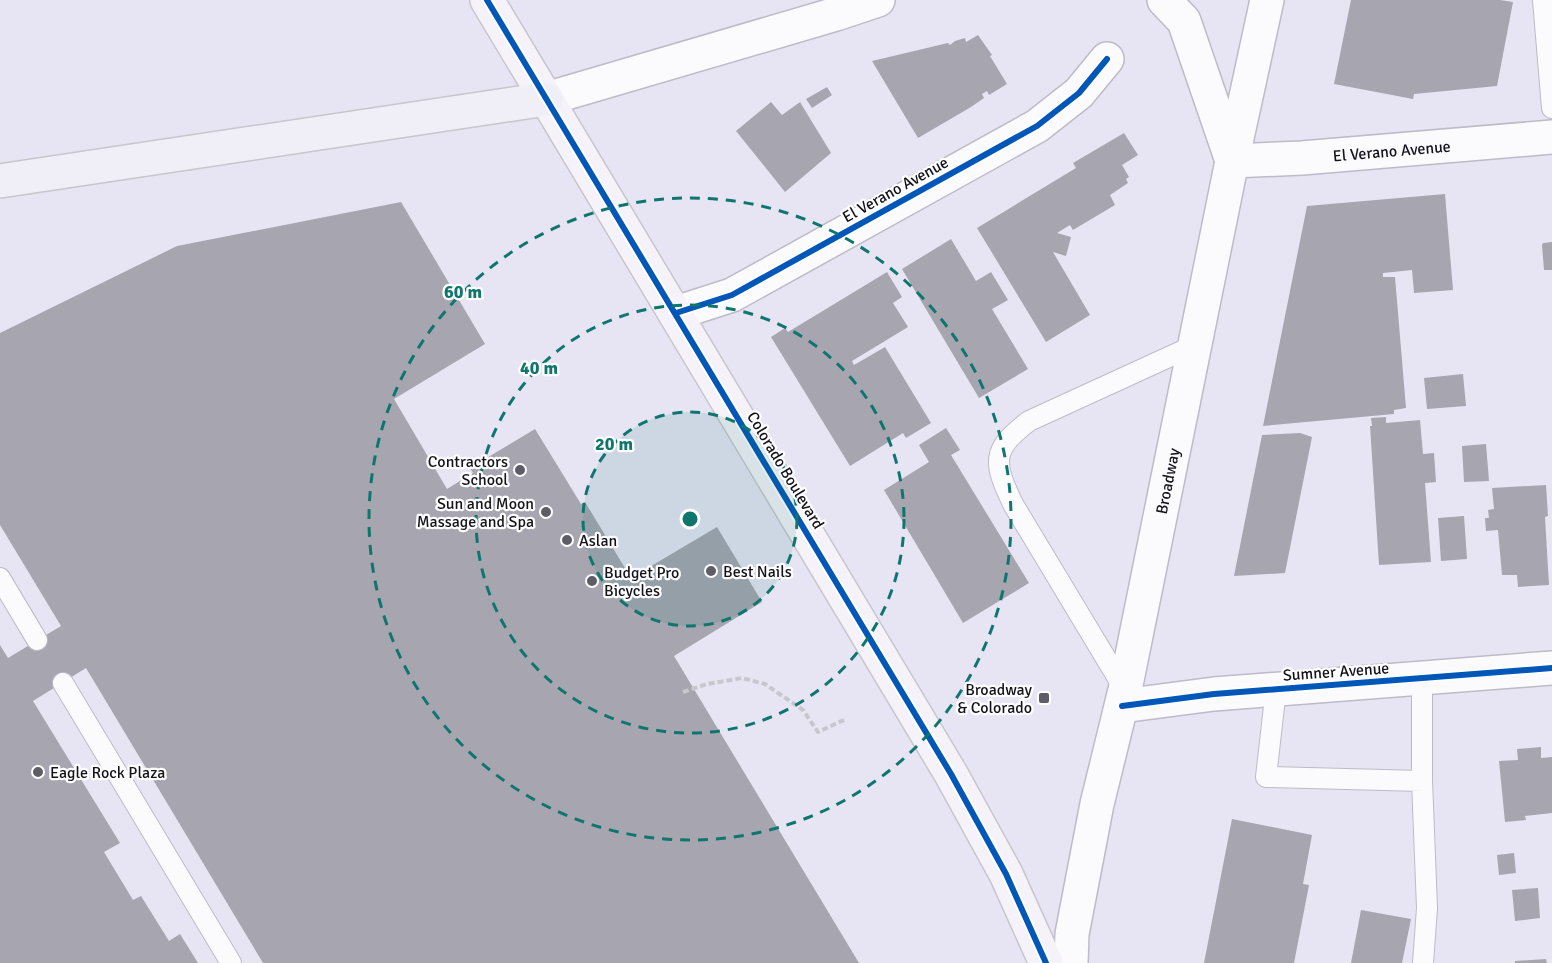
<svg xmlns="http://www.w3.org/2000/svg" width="1552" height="963" font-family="Signika,sans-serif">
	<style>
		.building { fill: #a7a5b0 }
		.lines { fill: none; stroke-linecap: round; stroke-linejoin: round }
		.service-casing { stroke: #bdbbc7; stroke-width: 22 }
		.minor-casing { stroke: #bdbbc7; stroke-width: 36 }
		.secondary-casing { stroke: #bdbbc7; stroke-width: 36 }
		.primary-casing { stroke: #c7c6cd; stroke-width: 36 }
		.motorway-casing { stroke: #c7c6cd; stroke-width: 36 }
		.path { stroke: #c7c7cd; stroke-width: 4; stroke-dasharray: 6 3; stroke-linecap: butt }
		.service { stroke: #fbfbfd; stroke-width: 20 }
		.minor { stroke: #fbfbfd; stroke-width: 33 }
		.secondary { stroke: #fbfbfd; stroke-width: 33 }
		.primary { stroke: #f5f3f9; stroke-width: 33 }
		.motorway { stroke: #f0eef7; stroke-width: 33 }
		.cycleway-casing { stroke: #fff; stroke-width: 10 }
		.cycleway { stroke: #0057b8; stroke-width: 6 }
		.ring { fill: none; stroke: #0f766e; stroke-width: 3; stroke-dasharray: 10 8 }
		.poi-dot { fill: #5e5c67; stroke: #fff; stroke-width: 2 }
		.labels { text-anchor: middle; stroke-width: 4.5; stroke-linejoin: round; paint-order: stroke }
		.street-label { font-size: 16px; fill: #14121b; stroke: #fff }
		.poi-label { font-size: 16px; fill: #14121b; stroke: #fff; text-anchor: start }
		.centre { fill: #0f766e; stroke: #fff; stroke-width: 3 }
		.ring-label { font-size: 18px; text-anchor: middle; font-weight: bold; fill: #0f766e; stroke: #fff; stroke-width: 4.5; stroke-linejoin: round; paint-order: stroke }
	</style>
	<rect width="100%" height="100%" fill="#e7e5f4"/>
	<!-- building -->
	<path class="building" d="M1351,0H1500L1513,2L1497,86L1414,94L1413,99L1334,84Z
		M978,35L992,55L990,56L1007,84L989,95L987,91L982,94L984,98L971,107L918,138L872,61L948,43L950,45L955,41L965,38L966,42Z
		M827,87L832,95L812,108L806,99Z
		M771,102L782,115L800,102L831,153L785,192L736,131Z
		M1124,133L1138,155L1122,165L1129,177L1126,179L1128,183L1110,195L1115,205L1073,230L1070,225L1057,233L1071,237L1066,256L1053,252L1090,315L1046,342L977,228L1076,168L1073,163Z
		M1445,194L1453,290L1414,293L1412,270L1383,273V277H1395L1406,408L1394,410V414L1263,426L1307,206Z
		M401,202L485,344L394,399L447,489L473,473L470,468L535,429L581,504L585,502L631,578L717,527L762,602L674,656L859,963H263L86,668L33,701L120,843L104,852L133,900L141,896L169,941L180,934L198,963H0V645L8,658L61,626L0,525V333L177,246Z
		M951,239L976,281L991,272L1008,300L992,309L1028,369L979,398L902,269Z
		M1552,242V270H1544L1542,245L1543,243Z
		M887,272L902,297L893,303L908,327L852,361L854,365L885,347L931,423L906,438L903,433L850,466L771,337L785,328L788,332Z
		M1463,374L1466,406L1427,409L1424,378Z
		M1386,417V423L1420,420L1423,454L1434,453L1436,482L1425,483L1431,562L1379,565L1370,426H1372L1371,418Z
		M946,428L960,450L951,455L1029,583L963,623L884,490L929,462L919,445Z
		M1300,433L1312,437L1285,573L1234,576L1262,435Z
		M1486,444L1489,481L1464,482L1462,446Z
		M1546,485L1548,516L1545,517L1549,585L1518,587L1517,575H1502L1498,530L1486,531L1485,518H1489L1488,510L1494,509L1492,488Z
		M1464,516L1467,559L1441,561L1438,518Z
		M1541,747V758L1552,757V813L1525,816L1526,820L1505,822L1499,761L1518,760L1517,749Z
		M1232,819L1312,835L1303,884L1309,885L1294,963H1204Z
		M1514,853L1516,873L1499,875L1497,855Z
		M1538,888L1540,918L1515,921L1512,890Z
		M1361,910L1411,919L1402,963H1351Z
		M1546,959L1547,963H1515V961Z"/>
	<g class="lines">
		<!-- service casing -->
		<g class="service-casing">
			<path id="service" d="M1543,0L1552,108
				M0,578L37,640
				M63,683L231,963
				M1276,689L1266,777L1422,781V677
				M1125,690L1013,504C993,462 991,450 1029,421L1195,345
				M1422,781L1427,908L1423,963"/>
		</g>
		<!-- minor casing -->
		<g class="minor-casing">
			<g id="minor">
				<path id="s1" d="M1232,161L1302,158L1552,137"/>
				<path d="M676,313L732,295L1037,126L1079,93L1107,59"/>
				<path d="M1122,706L1214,694L1552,668"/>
			</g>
		</g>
		<!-- secondary casing -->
		<g class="secondary-casing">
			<g id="secondary">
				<path d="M1164,0L1184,21L1232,161"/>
				<path d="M546,99L836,14L878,0"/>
				<path id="s2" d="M1071,963L1072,934L1097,804L1125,690L1232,161L1267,0"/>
			</g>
		</g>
		<!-- primary casing -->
		<g class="primary-casing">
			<path id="primary" d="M487,0L951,774L1006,874L1046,963"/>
		</g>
		<!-- motorway casing -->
		<g class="motorway-casing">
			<path id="motorway" d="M0,181L546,99"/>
		</g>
		<!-- path -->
		<path class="path" d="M683,692L707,684L742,678L765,684L803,710L818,732L846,719"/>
		<!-- service -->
		<use href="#service" class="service"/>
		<!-- minor -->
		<use href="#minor" class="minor"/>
		<!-- secondary -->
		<use href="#secondary" class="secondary"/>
		<!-- primary -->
		<use href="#primary" class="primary"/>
		<!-- motorway -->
		<use href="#motorway" class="motorway"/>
		<!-- cycleway casing -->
		<g class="cycleway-casing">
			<path id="cycleway" d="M487,0L951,774L1006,874L1046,963
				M676,313L732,295L1037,126L1079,93L1107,59
				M1122,706L1214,694L1552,668"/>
		</g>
		<!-- cycleway -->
		<use href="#cycleway" class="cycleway"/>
	</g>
	<!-- distance rings -->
	<circle cx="690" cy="519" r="107" fill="#0f766e" fill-opacity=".12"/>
	<g class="ring">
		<circle cx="690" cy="519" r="107"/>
		<circle cx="690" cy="519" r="214"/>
		<circle cx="690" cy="519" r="321"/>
	</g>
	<!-- markers -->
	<g class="poi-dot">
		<circle cx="520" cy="470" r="6"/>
		<circle cx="546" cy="512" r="6"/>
		<circle cx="567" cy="540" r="6"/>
		<circle cx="711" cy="571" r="6"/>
		<circle cx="592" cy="581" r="6"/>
		<rect x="1038" y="692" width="12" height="12" rx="3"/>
		<circle cx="38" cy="772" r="6"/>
	</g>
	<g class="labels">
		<!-- street labels -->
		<g class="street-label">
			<text dy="6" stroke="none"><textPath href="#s1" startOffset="160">El Verano Avenue</textPath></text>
			<text transform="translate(895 189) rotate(-29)" y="6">El Verano Avenue</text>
			<text transform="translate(786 470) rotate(59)" y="6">Colorado Boulevard</text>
			<text dy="6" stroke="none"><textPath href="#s2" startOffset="492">Broadway</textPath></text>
			<text transform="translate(1336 671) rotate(-4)" y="6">Sumner Avenue</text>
		</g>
		<!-- poi labels -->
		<g class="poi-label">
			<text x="508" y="467" text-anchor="end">Contractors<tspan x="508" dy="18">School</tspan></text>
			<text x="534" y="509" text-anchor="end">Sun and Moon<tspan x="534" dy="18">Massage and Spa</tspan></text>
			<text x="579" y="546">Aslan</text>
			<text x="723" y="577">Best Nails</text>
			<text x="604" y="578">Budget Pro<tspan x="604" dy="18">Bicycles</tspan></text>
			<text x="1032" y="695" text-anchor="end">Broadway<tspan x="1032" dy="18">&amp; Colorado</tspan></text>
			<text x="50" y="778">Eagle Rock Plaza</text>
		</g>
	</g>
	<circle cx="690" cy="519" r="9" class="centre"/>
	<g class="ring-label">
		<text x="463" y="298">60 m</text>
		<text x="539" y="374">40 m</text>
		<text x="614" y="450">20 m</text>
	</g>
</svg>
